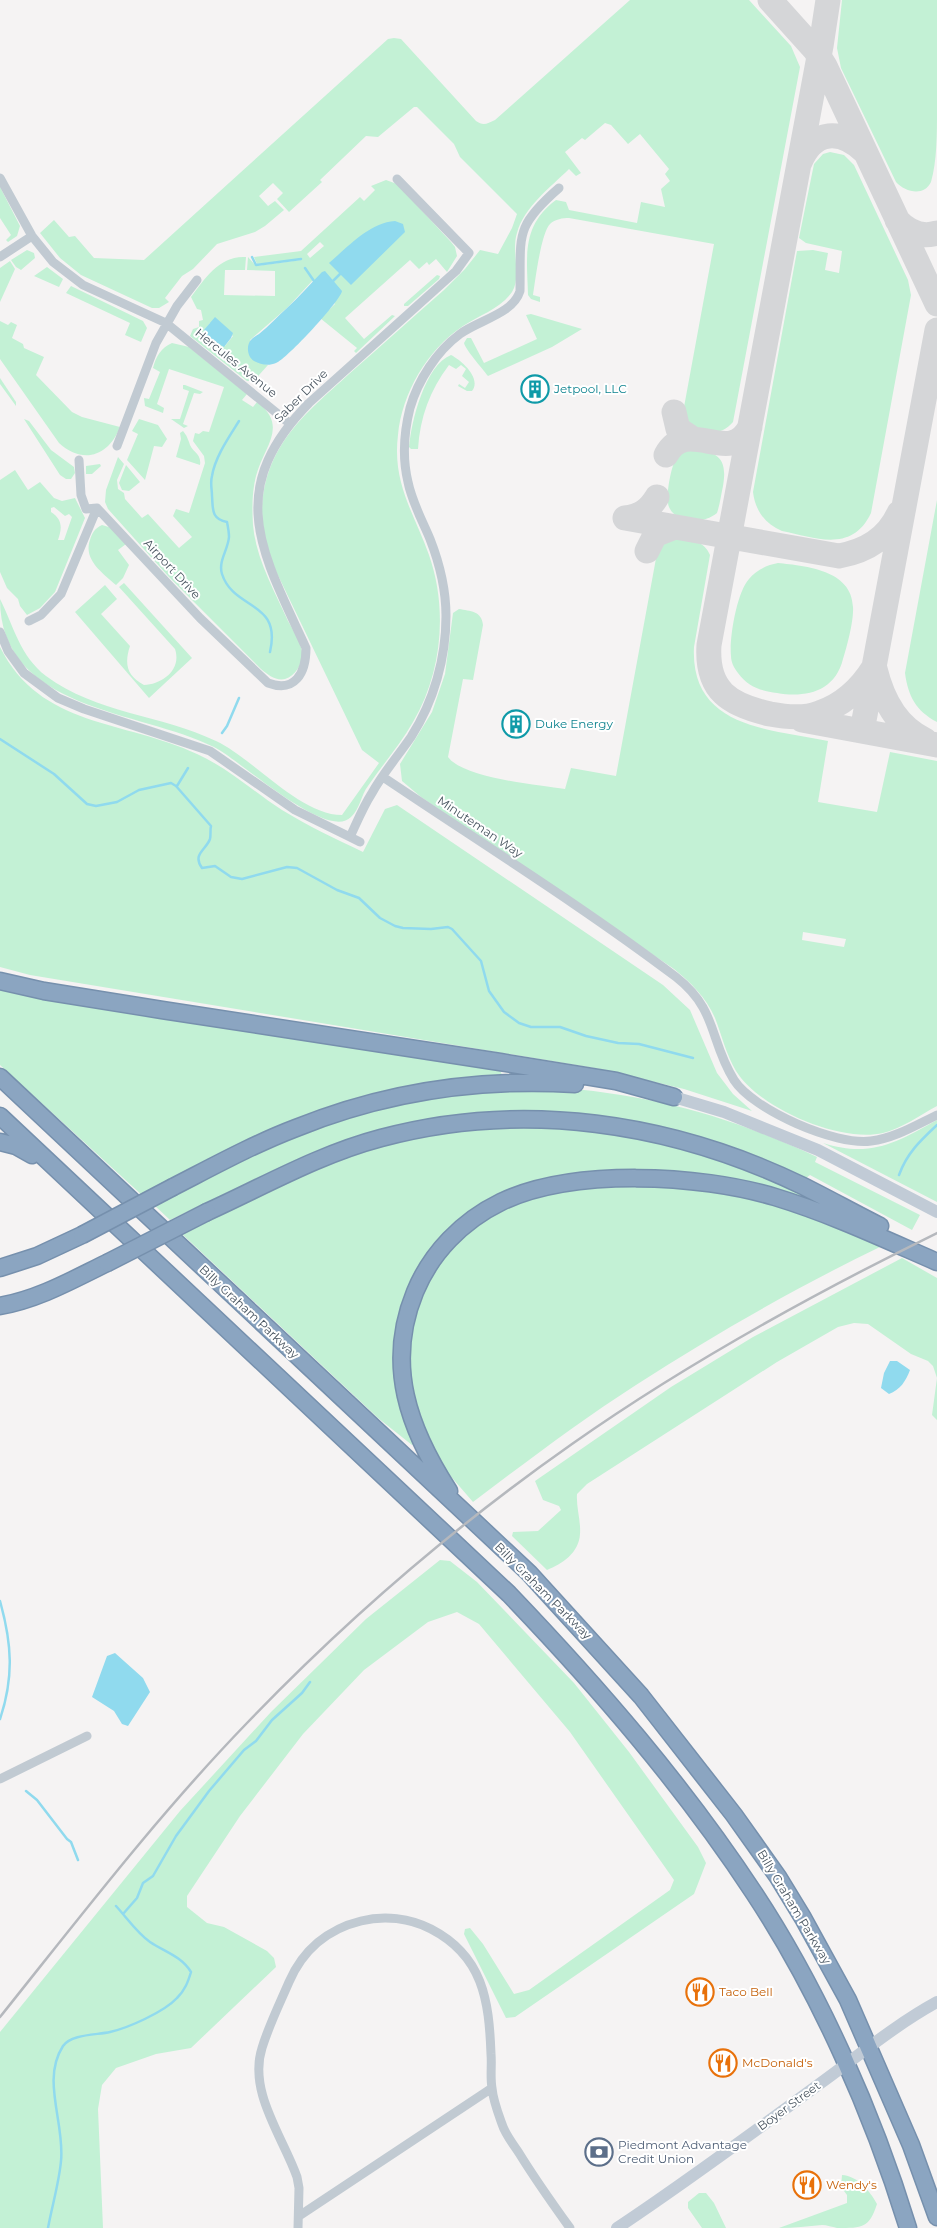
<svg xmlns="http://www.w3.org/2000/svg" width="937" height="2228" font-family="Montserrat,sans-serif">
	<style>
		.green { fill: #c3f1d5; fill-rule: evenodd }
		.water { fill: #90daee }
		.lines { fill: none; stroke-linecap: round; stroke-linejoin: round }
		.stream { stroke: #90daee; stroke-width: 2.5 }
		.taxiway { stroke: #d5d6d8; stroke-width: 25 }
		.highway-casing { stroke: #7690ad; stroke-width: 19 }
		.street { stroke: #c1cad2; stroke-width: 9 }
		.secondary { stroke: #c1cbd6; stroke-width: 12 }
		.highway { stroke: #8ba5c1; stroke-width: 16 }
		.rail { stroke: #b5b8bd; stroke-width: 2.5 }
		.highway-bridge-casing { stroke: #7690ad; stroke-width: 19; stroke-linecap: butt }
		.highway-bridge { stroke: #8ba5c1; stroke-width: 16 }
		.labels { text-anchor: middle; stroke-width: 4; stroke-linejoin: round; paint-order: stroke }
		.street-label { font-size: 12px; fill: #4a5661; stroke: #fff }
		.culture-label { font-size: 12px; fill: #0d838f; stroke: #fff; text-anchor: start }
		.food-label { font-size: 12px; fill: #c56008; stroke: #fff; text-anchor: start }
		.service-label { font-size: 12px; fill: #4e5e75; stroke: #fff; text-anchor: start }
	</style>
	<rect width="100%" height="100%" fill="#f5f3f3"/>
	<!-- green -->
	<path class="green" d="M630,0H749L791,46L800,67L733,422C721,436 706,434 690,426L687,421L684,407L714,244L569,218C563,218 555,219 550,224C541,233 535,282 533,295L540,297V302L531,299L528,295C527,257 521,226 556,200L566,202L569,210L637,223L641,202L665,207L661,189L670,181L665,174L669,169L640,134L628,144L611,125L605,123L585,140L582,138L565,152L581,173L576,176L569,169C551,187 524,207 517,233C511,251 522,276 512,292C500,309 479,315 463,326C427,350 402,393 398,435C392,483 414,513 429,555C448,609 442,673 413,722C400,745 383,764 368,786C361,795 360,809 351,817C327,842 239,759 214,747C140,710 0,711 0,599C14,627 20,656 46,676C95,713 162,715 216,741C254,759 300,815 342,815L379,763L362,750L274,567C268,549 262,530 262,511C264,446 305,414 349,374C381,346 412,318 444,290L465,269L480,250L498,254L512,228L517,214L460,157L454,144L417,107H414L378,137L366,136L320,180L322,182L289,212L277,199L283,193L273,183L259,196L268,206L275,201L284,210L265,226L255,232L217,244L193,269L182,276L165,298L169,302L159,308H152L81,275L60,258L40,233L54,220L69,237L75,236L94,258L144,260L388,39L394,38L401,39L476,121C483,126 487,124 495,120Z
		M842,0H937C937,37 937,74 937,111C937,133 937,162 931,182C924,197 905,192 896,182L841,68L837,48Z
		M830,152L844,155L854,165L908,280L911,295L871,513C852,553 816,538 782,531C765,524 755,510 753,492L797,251L813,250L828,253L825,270L839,273L842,251L806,243L799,238L814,164L823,154Z
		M386,180L397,184L451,242L455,247L457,256L447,272L436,259L429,265L427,262L419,269L410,260L345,318L364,339L392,315L395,316L356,353L354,351L357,348L320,318L335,304L313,280L288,307L250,340L260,363L268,365L259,375L257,381H247L190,336L193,329L199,327V321L203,320L201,310L197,309L191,297C205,278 220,255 246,257L245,270H225L224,295L275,296V271L247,270L248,257L256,266L301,260L300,259L257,264L254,257L301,251L360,197L364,201L375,190L371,186ZM320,242L324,246L310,258L307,254ZM210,323L233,336L225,346L203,333Z
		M0,187L20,226L17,236L8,242L6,240L11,235L0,218Z
		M27,250L34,253L35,258L21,270L16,267L11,260Z
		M10,261L15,269L0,302V268Z
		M47,267L63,279L59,287L34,276Z
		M437,275L440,276L439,279L408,306H404V304Z
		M71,286L143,321L147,328L141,342L125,335L130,323L66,293Z
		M531,314L582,329L552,347L488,376C482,368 465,349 464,343L467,338H471L484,363L537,339L526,315Z
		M0,317V321L8,325L11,322L17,325L12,338L23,344L24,348L44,357L36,375L72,412L82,417L120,427C109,456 83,465 59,443L0,359Z
		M172,343L189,347L247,394L242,400L253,407L257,402C289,426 264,446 256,476C252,491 252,509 253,525C256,559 274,590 288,621C293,630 301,642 302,652C303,663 296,676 285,679C276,681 268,675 261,669L168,576L108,509L105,502L106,490L118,457L124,464L117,480L118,489L124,493L125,499L142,518L148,514L179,548L192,537L173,516L176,509L189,513L205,463L204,456L193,441L195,433L199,434L203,431L209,432L224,387L169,369L157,404L164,408L163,413L145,406L144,398L149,399L160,372L153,368C156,356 161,348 172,343Z
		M451,355C461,360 482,378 472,391H467L458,386L459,384L465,388L469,382L462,376L466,369L461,365L456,369L449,365C430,390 420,417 418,449H411L409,447C411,422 425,365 451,355Z
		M0,378L16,402V406L0,384Z
		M183,385H185L203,392L200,394L194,393L183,424L188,426L184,428L171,419H180L189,391L183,389Z
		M24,419L29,421L51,450L74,467L75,473L71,479H66L60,475Z
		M139,419L158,425L167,439L162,447L154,446L145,480L127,460L138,434L132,431Z
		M183,431C187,436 187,437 189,442C191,452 202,453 200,465L176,457L181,439L180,433Z
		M690,450C717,451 728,457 723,486C721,495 720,504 717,513C704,524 677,525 669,507C665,498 671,465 677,457C680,453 685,451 690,450Z
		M100,464L101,466L92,474H86V466Z
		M126,465L140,482L129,491L122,490L119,483Z
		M15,470L28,490L40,482L54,498L62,501L75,498L85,518L55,592L40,608L27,615L20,606L18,599L7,588L0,572V480ZM54,507L65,516L69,514L72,517L64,540H58C62,528 63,520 51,512V508Z
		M937,500V722C916,711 908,696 905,673Z
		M102,525L112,528L126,544L118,550L129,565L123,578L116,585C103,573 83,560 90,540C92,533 95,528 102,525Z
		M673,539C688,538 704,540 710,555L694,647C690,728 769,729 828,741L818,802L877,812L890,752L937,761V1106C920,1115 901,1129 883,1133C839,1143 759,1108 736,1071C726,1054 722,1036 715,1018C706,997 691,983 674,969L421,797L402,781L400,764L432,712L445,674L453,613L459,609C470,611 482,611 483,625L473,680L463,679L448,757C463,778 538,785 565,789L571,768L616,776L657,553L661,545ZM803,932L846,939L844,947L802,940Z
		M778,563C806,566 852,570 853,607C854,620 847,646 843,659C835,692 805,698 777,693C761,691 748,687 738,673C734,668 731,662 731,656C729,638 737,592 749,579C756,570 767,565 778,563Z
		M124,583L192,658L149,698L75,612L105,585L117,599L101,614L130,646C124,664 127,676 144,685C162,684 182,670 175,649L119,587Z
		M0,647C40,728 125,720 197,754C228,768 254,792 282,810C308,826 336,839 363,852L385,809L397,805L663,985L690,1010L717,1073L733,1094L752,1111L684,1089L600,1069L30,975L0,967Z
		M0,987L500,1070L502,1075L419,1087L143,1196L0,1065Z
		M551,1087C648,1094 728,1115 817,1157L815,1162L920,1215L912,1230L810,1175L806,1178L737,1149L671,1129L614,1117L537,1112L348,1141L285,1165L170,1220L153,1204L221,1169L330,1121L426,1096Z
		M937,1120V1202L823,1143C870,1158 896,1143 937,1120Z
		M541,1125L624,1133L701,1152L801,1192L799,1200L641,1173L480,1208L402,1316L415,1442L412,1445L378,1418L181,1233C247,1200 312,1165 383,1144C434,1129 489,1128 541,1125Z
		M658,1184L745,1194L839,1227L882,1246C797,1287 715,1334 636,1385C580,1421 526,1462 473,1502L441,1465L415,1416L407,1351L418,1299L441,1258L474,1226L516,1202L580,1188Z
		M902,1258L937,1278V1420L932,1415L937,1378L933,1366L928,1361L911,1354L868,1324L854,1323L838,1327L777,1362L587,1484L577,1494C576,1507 581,1521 580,1534C579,1553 562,1564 547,1570L512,1536L513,1532L538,1531L561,1510L559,1506L543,1500L535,1481L671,1387L753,1337Z
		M440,1560L450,1561L477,1582L574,1683L629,1752L698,1847L706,1863L694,1894L515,2017L506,2018L464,1934L465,1929L470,1928L483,1944L514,1994L529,1990L670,1890L674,1880L570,1732L479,1624L457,1612L428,1622L364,1670L303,1734L240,1816L187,1896V1907L207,1923L224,1927L267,1951L274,1958L276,1967L191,2048L156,2054L116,2068L102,2085L98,2109L103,2228H0V2032L180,1811L271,1712L366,1619Z
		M842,2175C858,2176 870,2191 877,2204C869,2228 863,2228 837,2228C832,2227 827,2225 822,2225C808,2226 794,2228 779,2228L847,2203V2195L841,2187Z
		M699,2193H706L714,2203L726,2228H702L688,2208V2202Z"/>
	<!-- water -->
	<path class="water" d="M395,221L403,224L405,232L351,285L329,263C349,246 369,223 395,221Z
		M325,271L342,291C341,300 287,359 276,363C269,366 261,365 254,361C248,357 246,348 250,341C252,338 256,336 259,334C269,326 278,316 287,308C299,297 310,284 322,272Z
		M215,317L233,333L231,338L224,347L204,335V330Z
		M890,1361H897L910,1370C906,1381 900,1390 889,1394L881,1388L884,1373Z
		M115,1653L143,1678L150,1692L128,1726L122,1724L114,1711L92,1697L107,1656Z"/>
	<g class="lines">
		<!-- stream -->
		<path class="stream" d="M252,257L256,265L301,259
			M305,268L314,281
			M331,283L341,273
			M239,421C229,437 215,457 212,476C210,483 212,489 212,496C213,509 211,519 227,522C228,527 229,532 229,537C228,550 218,561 222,574C234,611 282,600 270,652
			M222,733L227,726L239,698
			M0,739L54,774L87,804L96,806L117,802L139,790L171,783L176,786L211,826C210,829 211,835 210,839C206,850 192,854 202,868L215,866L231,877L242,879L287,867L297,868L337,890L359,898L380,918L395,926L403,928L431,929L448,927L452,929L481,961L489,991L504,1012L519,1023L531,1027H560L586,1036L618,1043L639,1044L693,1058
			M177,786L188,768
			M899,1175C907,1153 920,1141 937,1125
			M0,1601C12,1644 14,1677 0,1719
			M26,1791L37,1800L67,1839L71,1842L78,1860
			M123,1914L137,1898L143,1883L153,1876L176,1836L209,1791L244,1750L256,1741L272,1720L302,1693L310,1682
			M48,2228C52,2206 59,2183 61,2161C65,2123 41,2080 63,2046C71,2034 97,2035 110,2032C128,2028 164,2012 177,1998C185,1990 188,1982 191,1972C181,1956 165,1952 150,1942C137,1933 127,1918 116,1906"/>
		<!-- taxiway -->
		<path class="taxiway" d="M770,0L815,50L825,66L937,304
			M828,0L821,46L709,645C706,691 730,705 770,714C786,717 804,719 819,713C843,705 861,688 874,667
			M800,162C814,129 841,129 865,152
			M897,220C908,232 921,238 937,233
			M674,412L678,429L693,439
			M666,455C688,415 729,468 750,427
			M625,518L839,556C866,551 887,539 899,513
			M625,518C641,516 649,510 657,497
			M647,551L655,535L675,527
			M875,669C882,698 897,727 925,740
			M802,720L937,745
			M862,731L937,330"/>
		<!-- highway casing -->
		<g class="highway-casing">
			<path id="highway" d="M0,981L44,991L162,1010L500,1062L616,1081L674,1097
				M0,1077L529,1573L641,1696L734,1815L778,1877L803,1918L848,2000L911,2145L937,2217
				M0,1116L509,1594C598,1687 683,1785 754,1893C820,1993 873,2114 908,2228
				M0,1142L16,1146L32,1155
				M173,1187C214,1166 254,1144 296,1128C385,1092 479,1078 575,1084
				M207,1212C264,1186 320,1154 381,1138C523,1100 671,1122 803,1186C829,1199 854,1213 880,1226
				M0,1268L37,1256L82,1235
				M0,1306C39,1299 72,1280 107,1263
				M449,1491C409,1429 385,1365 415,1292C431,1253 462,1221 501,1202C573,1168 699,1174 775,1197C831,1214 884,1239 937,1262"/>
		</g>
		<!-- street -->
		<path class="street" d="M0,178L32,236L53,262L83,285L166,323L289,423
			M0,257L32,236
			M117,446L156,343L177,306L197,280
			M79,460L81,495L86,509L97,508L200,618L268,683C295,693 306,673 306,648C262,552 223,491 309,403L456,271L469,253L397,179
			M29,621L41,615L61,594L97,508
			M0,632L8,651L24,673L58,698L84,709L210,751L295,810L350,837C357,822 363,807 372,793C383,773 398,756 411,737C434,701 446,658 446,616C446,590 439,562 430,539C422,520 412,502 408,482C402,457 404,432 410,408C418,380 437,351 460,334C479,320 513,314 520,291C521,235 514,227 559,188
			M383,777C481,843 582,906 676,977C718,1010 709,1040 734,1080C753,1110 836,1146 871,1141C895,1138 916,1125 937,1115
			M350,837L360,842
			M0,1779L87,1736
			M299,2216L492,2088
			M298,2228L299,2188L297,2177C283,2137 248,2092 262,2048C269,2025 280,2003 289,1982C303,1950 328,1929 361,1921C384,1915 410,1918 431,1929C483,1956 489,2000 491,2054C492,2065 490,2077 492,2088C493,2100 498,2113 502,2124C505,2134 513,2144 519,2153C535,2179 552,2203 570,2228"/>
		<!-- secondary -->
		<path class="secondary" d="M674,1097L724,1112L818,1150L937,1212
			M617,2228C685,2183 752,2133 818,2085C857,2057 895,2025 937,2002"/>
		<!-- highway -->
		<use href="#highway" class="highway"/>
		<!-- rail -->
		<path class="rail" d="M0,2017C80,1917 158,1815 247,1723C346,1620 455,1526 572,1444C687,1363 811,1295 937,1233"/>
		<!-- highway-bridge casing -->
		<g class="highway-bridge-casing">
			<path id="highway-bridge" d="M82,1235L173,1187
				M107,1263L207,1212"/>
		</g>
		<!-- highway-bridge -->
		<use href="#highway-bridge" class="highway-bridge"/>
	</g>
	<!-- icons -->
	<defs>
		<g id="building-ring" transform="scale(1.4375)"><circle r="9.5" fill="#fff" stroke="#0f9aa8" stroke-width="1.5"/><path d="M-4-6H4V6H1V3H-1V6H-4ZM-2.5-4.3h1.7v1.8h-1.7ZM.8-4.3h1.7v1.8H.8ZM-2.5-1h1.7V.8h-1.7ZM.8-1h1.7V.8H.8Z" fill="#0f9aa8"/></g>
		<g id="restaurant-ring" transform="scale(1.4375)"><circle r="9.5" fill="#fff" stroke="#e8710a" stroke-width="1.5"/><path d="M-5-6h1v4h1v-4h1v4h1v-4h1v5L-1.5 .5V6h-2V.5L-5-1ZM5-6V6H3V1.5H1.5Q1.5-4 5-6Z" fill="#e8710a"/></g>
		<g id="bank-ring" transform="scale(1.4375)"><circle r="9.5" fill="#fff" stroke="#5c6f8a" stroke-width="1.5"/><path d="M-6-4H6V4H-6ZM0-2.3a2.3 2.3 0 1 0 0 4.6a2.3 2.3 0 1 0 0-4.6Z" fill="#5c6f8a"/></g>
	</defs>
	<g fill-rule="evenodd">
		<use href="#building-ring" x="535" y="389"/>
		<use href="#building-ring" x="516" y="724"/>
		<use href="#restaurant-ring" x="700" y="1992"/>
		<use href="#restaurant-ring" x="723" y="2063"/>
		<use href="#bank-ring" x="599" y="2152"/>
		<use href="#restaurant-ring" x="807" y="2185"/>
	</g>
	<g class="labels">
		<!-- street labels -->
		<g class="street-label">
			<text transform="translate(236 363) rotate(39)" y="4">Hercules Avenue</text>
			<text transform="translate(301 396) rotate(-45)" y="4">Saber Drive</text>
			<text transform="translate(172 569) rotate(47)" y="4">Airport Drive</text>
			<text transform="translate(480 827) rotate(34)" y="4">Minuteman Way</text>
			<text transform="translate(249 1312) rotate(43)" y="4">Billy Graham Parkway</text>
			<text transform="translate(543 1591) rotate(45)" y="4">Billy Graham Parkway</text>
			<text transform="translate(794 1907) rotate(59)" y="4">Billy Graham Parkway</text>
			<text transform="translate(789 2106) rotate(-36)" y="4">Boyer Street</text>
		</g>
		<!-- culture labels -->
		<g class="culture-label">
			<text x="554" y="393">Jetpool, LLC</text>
			<text x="535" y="728">Duke Energy</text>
		</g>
		<!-- food labels -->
		<g class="food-label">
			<text x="719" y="1996">Taco Bell</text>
			<text x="742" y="2067">McDonald's</text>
			<text x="826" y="2189">Wendy's</text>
		</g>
		<!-- service labels -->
		<g class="service-label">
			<text x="618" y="2149">Piedmont Advantage<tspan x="618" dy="14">Credit Union</tspan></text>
		</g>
	</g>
</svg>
